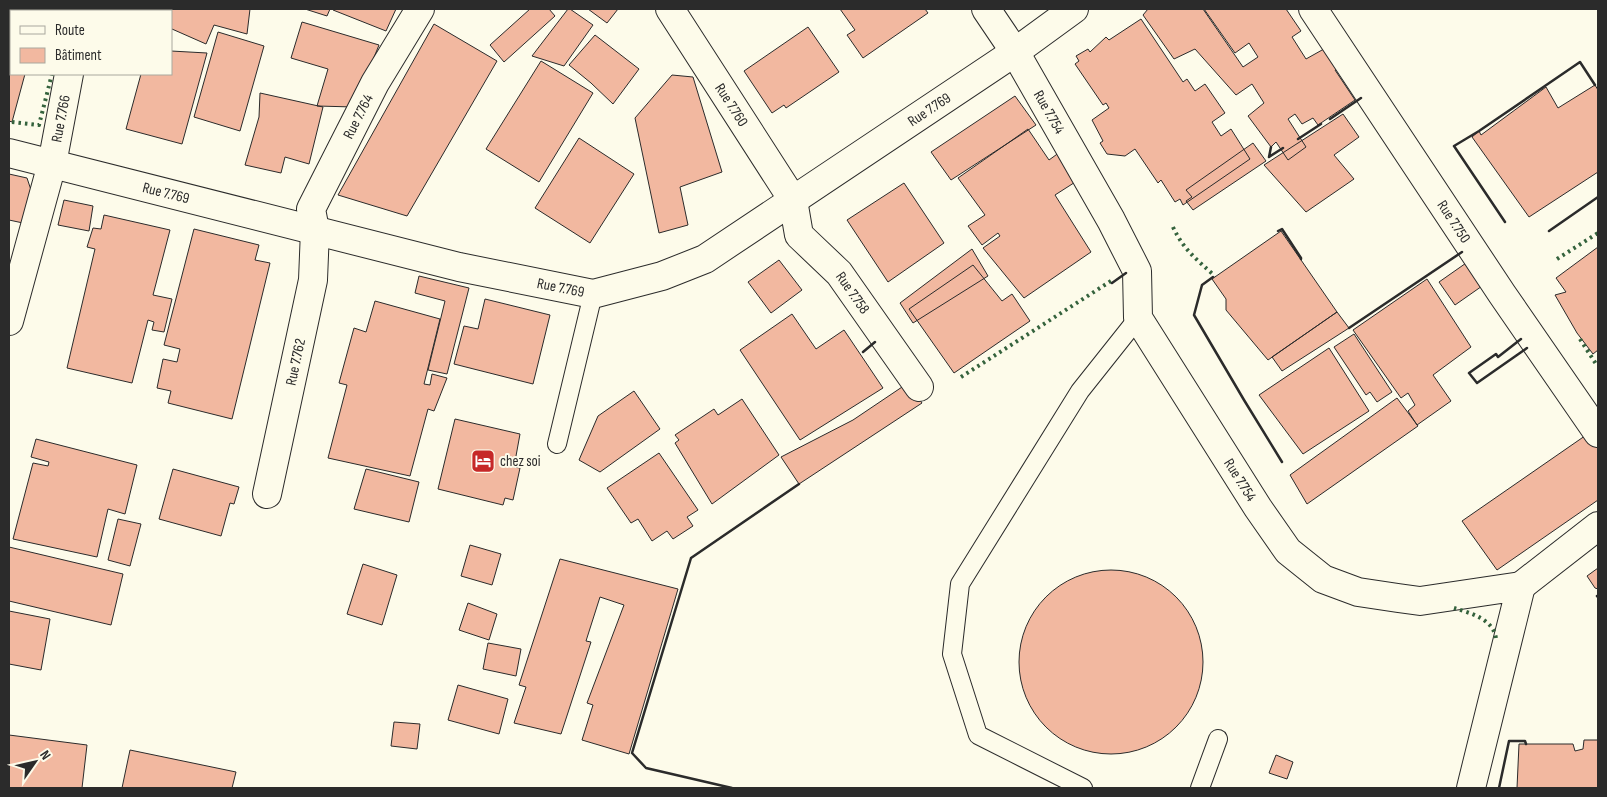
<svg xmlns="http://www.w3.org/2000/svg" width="1607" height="797" font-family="'Sofia Sans Condensed',sans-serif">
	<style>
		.building { fill: #f2b8a0; stroke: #2b2b2b }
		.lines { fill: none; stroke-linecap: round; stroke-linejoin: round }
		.lane-casing { stroke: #2b2b2b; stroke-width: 20 }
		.street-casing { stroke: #2b2b2b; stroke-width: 30 }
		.lane { stroke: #fdfbea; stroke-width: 18 }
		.street { stroke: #fdfbea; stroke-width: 28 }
		.hedge { stroke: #34623c; stroke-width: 4; stroke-dasharray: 2.5 4; stroke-linecap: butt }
		.wall { stroke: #2b2b2b; stroke-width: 2.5 }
		.labels { text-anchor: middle; stroke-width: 4; stroke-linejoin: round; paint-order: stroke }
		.street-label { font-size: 15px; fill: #2b2b2b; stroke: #fdfbea }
		.poi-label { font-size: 15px; fill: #2b2b2b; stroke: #fdfbea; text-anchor: start }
	</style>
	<rect width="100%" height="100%" fill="#fdfbea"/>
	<!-- building -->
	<path class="building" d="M9,9H46L45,11H11V74H25L12,122L9,121Z
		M160,9H250L247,34L214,25L206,44L172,29L171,31V11H159Z
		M305,9H330L327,16Z
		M334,9H396L386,31L333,10Z
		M530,9H549L555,16L504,62L490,45Z
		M568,9H570L593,25L564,66L532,56Z
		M588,9H618L607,23Z
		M840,9H925L928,13L863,58L847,35L855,30Z
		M1148,9H1203L1243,67L1258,57L1249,43L1235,53L1204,9H1286L1301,31L1292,37L1306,59L1331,45L1344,64L1335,70L1355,100L1318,125L1313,118L1302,124L1295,114L1288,119L1306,147L1288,160L1276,142L1271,147L1248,116L1264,103L1252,84L1236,95L1195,49L1174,59L1143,15Z
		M1141,19L1183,82L1187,79L1195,91L1205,84L1225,113L1212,122L1221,136L1231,129L1250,159L1183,205L1180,199L1175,202L1161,180L1158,183L1135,149L1125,156L1107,154L1100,143L1103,141L1092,120L1109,108L1106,103L1103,105L1075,64L1079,61L1076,56L1088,49L1090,52L1106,37L1109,40Z
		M302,22L379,45L354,107L317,106L328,69L291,58Z
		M434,24L497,61L407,216L338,195Z
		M808,27L839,72L786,108L784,105L772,113L744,71Z
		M218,32L264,46L240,131L194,117Z
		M595,35L639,69L613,104L591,83L569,65Z
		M171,51L207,53L182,144L126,129L141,74H171Z
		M541,61L593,93L539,182L486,149Z
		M672,75L693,77L722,172L680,187L688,225L659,233L635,118Z
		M1595,85L1598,90V172L1529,217L1472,137L1479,131L1481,135L1546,87L1558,108Z
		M260,93L323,107L309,164L285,157L281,173L245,165L259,117Z
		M1015,96L1036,125L951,180L931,152Z
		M1343,114L1359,137L1334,155L1354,179L1306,212L1264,165Z
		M1028,129L1049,160L1060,152L1080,179L1055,195L1091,252L1024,298L983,248L1000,236L998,233L982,245L968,226L985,215L958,178Z
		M579,138L634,174L590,243L535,208Z
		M1253,143L1266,161L1193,210L1186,201L1192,197L1186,190Z
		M9,174L27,178L32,193L23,223L9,220Z
		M904,183L944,243L888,282L847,220Z
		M64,200L93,206L89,231L58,225Z
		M104,215L170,230L153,295L172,299L164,332L152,330L154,322L148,320L132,383L67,368L95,249L87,247L93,228L101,229Z
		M194,229L259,245L255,260L270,263L232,419L168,403L171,391L157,388L163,359L177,362L180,349L164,345Z
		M1281,231L1337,312L1268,360L1226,310V299L1212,279Z
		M1598,247V350L1593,354L1577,333L1555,295L1566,292L1556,278Z
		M972,249L988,276L913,323L900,303Z
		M779,260L802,290L771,313L748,282Z
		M1469,261L1485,284L1455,305L1439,282Z
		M973,265L1002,301L1012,294L1030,321L954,373L909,309Z
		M419,276L469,288L447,374L428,370L445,301L415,293Z
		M1427,279L1471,347L1433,375L1451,401L1417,425L1408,411L1415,405L1408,393L1401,398L1353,330Z
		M485,299L550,315L533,384L454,364L464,326L478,329Z
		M375,301L440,319L424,384L430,385L432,374L447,378L434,411L428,409L410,476L328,458L347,385L339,383L354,328L366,332Z
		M1337,312L1349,328L1282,371L1272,357Z
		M792,314L816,349L844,330L883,388L800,440L740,350Z
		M1354,334L1392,392L1377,402L1370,392L1366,395L1334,347Z
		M1329,348L1369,411L1303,454L1259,395Z
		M908,383L922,403L799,484L781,457L853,420Z
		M634,391L660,429L600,472L579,460L598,416Z
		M1397,398L1418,426L1307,504L1290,475Z
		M742,399L779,455L712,504L675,443L679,440L675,435L714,409L718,415Z
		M455,419L520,434L514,467L520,468L513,500L505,498L503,505L438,489Z
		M1592,431L1598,440V500L1497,570L1462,521Z
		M36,439L137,465L125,514L108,509L97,557L13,539L33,463L48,466L49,462L31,457Z
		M659,453L698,510L687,517L693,526L673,539L667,531L652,541L638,519L631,523L607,488Z
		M173,469L239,487L234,504L230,503L221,536L159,519Z
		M366,469L419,482L409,522L354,509Z
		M118,519L141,524L130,566L108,560Z
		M470,545L501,554L492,585L461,576Z
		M9,547L123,574L111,625L9,601Z
		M560,559L678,589L629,754L582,740L593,705L587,703L624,605L600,597L586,641L591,642L561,734L514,723L526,687L519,685Z
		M363,564L397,575L382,625L347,614Z
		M1598,568V589L1595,588L1587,576Z
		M1019 662a92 92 0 1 1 184 0a92 92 0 1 1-184 0Z
		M468,603L497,614L489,640L459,630Z
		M9,611L50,619L41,670L9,664Z
		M488,643L521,649L516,676L483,669Z
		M458,685L508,699L499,734L448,720Z
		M394,722L420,724L417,749L391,746Z
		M9,735L87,745L82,788H9Z
		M1584,740H1598V788H1517L1519,744H1573L1575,751L1583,749Z
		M130,750L236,772L232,788H122Z
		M1276,755L1293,762L1287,779L1269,773Z"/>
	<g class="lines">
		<!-- lane casing -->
		<g class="lane-casing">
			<path id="lane" d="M557,444L593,294
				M1083,788L978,735L952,654L960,584L1080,391L1138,318
				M1200,788L1218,739"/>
		</g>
		<!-- street casing -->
		<g class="street-casing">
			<g id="street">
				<path id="s1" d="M670,9L793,200L799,235L839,273L919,387"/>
				<path id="s2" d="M986,9L1015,52L1111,220L1137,271L1138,318L1258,508L1288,551L1323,579L1358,592L1398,598L1420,601L1521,586L1471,788"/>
				<path id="s3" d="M1313,9L1502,294L1598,433"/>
				<path d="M83,11L84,9"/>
				<path id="s4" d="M9,153L459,267L593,294L662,276L705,259L1015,52L1074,9"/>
				<path id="s5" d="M9,321L52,164L69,74"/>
				<path id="s6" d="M267,494L313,280L315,230L311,209L375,83L420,9"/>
				<path d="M1521,586L1598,526"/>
			</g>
		</g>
		<!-- lane -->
		<use href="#lane" class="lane"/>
		<!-- street -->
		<use href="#street" class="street"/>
		<!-- hedge -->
		<path class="hedge" d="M12,122L39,125L52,74
			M1173,227C1183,249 1197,260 1215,276
			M1557,259L1598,233
			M1580,339L1596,364L1598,363
			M961,377L1111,281
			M1454,608C1470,613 1494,619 1496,639"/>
		<!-- wall -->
		<path class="wall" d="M1330,119L1361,98
			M1298,139L1321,124
			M1271,147L1269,157L1283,148
			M1505,222L1454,146L1479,131L1580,62L1595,85
			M1278,231L1282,229L1301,258V259
			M1549,231L1598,197
			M1213,277L1202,285L1194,315L1244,400L1282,462
			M1112,283L1126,273
			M1349,328L1462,252
			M1521,339L1498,357L1496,354L1469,373L1477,383L1527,348
			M863,352L875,342
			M1597,596L1598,597
			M732,788L646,768L632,753L691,558L799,484
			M1499,788L1509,741H1525L1526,744"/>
	</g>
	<!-- icons -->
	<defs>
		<g id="hotel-square" transform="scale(1.25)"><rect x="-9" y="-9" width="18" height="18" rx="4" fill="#c62828" stroke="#fdfbea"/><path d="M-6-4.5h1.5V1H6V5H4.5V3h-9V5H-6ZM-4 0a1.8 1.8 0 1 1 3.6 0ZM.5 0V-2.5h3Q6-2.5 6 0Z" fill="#fff"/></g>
	</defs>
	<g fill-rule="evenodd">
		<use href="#hotel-square" x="483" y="461"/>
	</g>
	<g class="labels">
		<!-- street labels -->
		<g class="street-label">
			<text dy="5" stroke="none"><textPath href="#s1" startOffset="114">Rue 7.760</textPath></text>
			<text dy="5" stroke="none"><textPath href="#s4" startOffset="988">Rue 7.769</textPath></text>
			<text dy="5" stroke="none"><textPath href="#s2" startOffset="121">Rue 7.754</textPath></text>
			<text dy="5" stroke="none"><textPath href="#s6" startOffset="394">Rue 7.764</textPath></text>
			<text dy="5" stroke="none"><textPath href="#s5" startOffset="209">Rue 7.766</textPath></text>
			<text dy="5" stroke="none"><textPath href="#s4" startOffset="162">Rue 7.769</textPath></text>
			<text dy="5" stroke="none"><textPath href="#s3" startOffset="255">Rue 7.750</textPath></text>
			<text dy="5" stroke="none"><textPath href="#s4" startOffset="568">Rue 7.769</textPath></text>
			<text dy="5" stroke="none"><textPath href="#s1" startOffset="342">Rue 7.758</textPath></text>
			<text dy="5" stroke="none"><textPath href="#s6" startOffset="135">Rue 7.762</textPath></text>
			<text dy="5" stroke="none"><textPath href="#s2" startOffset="541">Rue 7.754</textPath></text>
		</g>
		<!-- poi labels -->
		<g class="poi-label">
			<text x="500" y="466">chez soi</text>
		</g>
	</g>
	<!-- border -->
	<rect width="1607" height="797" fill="none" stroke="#2b2b2b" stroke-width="20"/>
	<!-- legend -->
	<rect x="10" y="10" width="162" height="65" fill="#fdfbea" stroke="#a9a89e"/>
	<rect x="20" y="26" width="25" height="8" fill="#fdfbea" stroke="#a9a89e"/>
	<text x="55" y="35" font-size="15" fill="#2b2b2b">Route</text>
	<rect x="20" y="48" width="25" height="15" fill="#f2b8a0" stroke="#a9a89e"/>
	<text x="55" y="60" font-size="15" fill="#2b2b2b">Bâtiment</text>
	<!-- north arrow -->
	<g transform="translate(35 762) rotate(56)" stroke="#fdfbea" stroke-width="4" paint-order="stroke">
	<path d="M0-4L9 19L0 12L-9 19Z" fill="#2b2b2b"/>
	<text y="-8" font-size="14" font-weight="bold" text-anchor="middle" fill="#2b2b2b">N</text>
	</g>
</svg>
